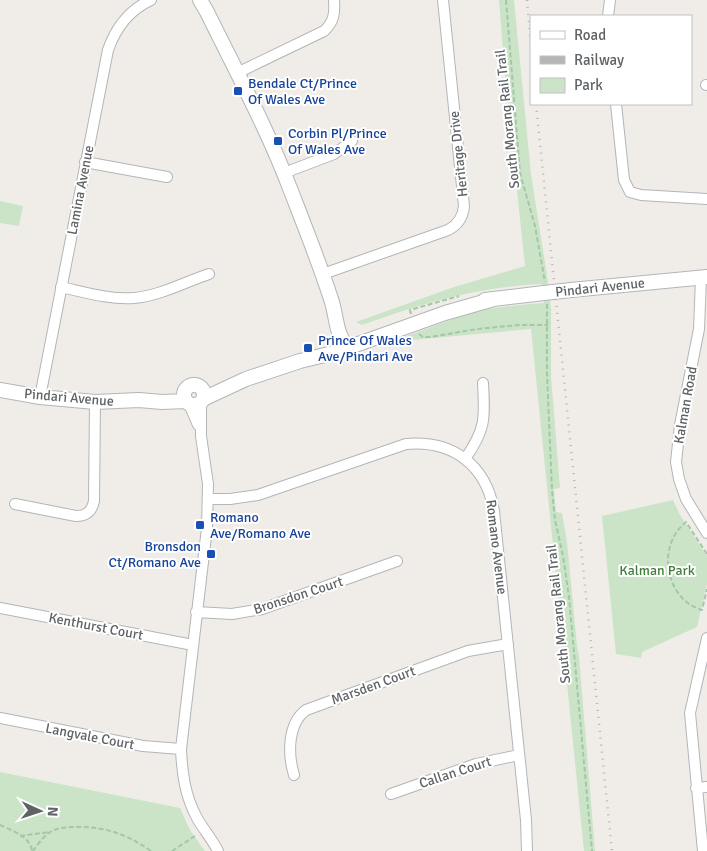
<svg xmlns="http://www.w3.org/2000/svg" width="707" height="851" font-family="Signika,sans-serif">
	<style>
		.green { fill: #cbe4c7 }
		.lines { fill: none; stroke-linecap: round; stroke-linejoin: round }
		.minor-casing { stroke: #b3b5b8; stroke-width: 12 }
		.tertiary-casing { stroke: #b3b5b8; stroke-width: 16 }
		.path { stroke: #a3c7a8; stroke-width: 2; stroke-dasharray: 5 2.5; stroke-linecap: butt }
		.minor { stroke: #fff; stroke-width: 10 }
		.tertiary { stroke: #fff; stroke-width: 14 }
		.rail { stroke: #b5b6b6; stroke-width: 2.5; stroke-dasharray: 1 6; stroke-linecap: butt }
		.tertiary-bridge-casing { stroke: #b3b5b8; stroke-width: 16; stroke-linecap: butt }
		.tertiary-bridge { stroke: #fff; stroke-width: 14 }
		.transit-dot { fill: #1a4fb4; stroke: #fff; stroke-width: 2 }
		.labels { text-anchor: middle; stroke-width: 4; stroke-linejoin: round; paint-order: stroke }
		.transit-label { font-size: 14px; fill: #164399; stroke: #fff; text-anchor: start }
		.street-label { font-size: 14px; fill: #5f6366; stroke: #fff }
		.park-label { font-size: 14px; fill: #427f3d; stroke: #fff }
	</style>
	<rect width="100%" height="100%" fill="#f0ede8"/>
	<!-- green -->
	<path class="green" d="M499,0H514L531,174L548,282L551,309V376L560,488L554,489L556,512L562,513L567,542L577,646L579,656L595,851H584L531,329L390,342C420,332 448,319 479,311C500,306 522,305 544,303L542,284C480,286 420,304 362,325L356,322L454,287L525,266L505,77Z
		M0,201L23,206L19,226L0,223Z
		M673,500L680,515L707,556V584L697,627L642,652L641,658L616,654L602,516Z
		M0,772L180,808L190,830L205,851H0Z"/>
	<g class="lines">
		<!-- minor casing -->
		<g class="minor-casing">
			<path id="minor" d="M608,16L610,0
				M237,73L324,31C334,22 335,13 334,0
				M706,85H707
				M616,104L624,180L630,192L641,195L707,199
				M85,162L167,177
				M284,173L334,154L352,141
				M323,274L448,230C458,225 463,217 464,206L443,0
				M701,278L699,329L680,425L676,462L679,479L686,499L707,533
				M61,287C84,292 111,300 134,298C159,296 185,282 209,274
				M40,397L108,50C116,27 129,10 151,0
				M201,402V436L208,484L207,528L181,749C182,773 185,796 197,818C203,829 212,839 218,851
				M189,404L198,425
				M465,459C486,429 485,418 483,383
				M208,499H230L258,495L406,444C453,440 486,465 494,511L526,820L527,851
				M15,504L76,516C87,516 92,511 94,501L95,402
				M0,608L193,645
				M196,612L232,614L262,609L397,561
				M0,718L143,746L181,749
				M294,775C288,755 287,724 306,710L468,651L508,644
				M696,788L707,787
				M391,794L476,764L519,755
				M703,851L690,713L707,638"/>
		</g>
		<!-- tertiary casing -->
		<g class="tertiary-casing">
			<path id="tertiary" d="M200,0L207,12C236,71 268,130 291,191C305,227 319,262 331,299C337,316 335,334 348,348
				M571,290L707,277
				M485,300L544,293
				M184 395a10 10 0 1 1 20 0a10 10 0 1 1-20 0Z
				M0,390L40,397L95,402L139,400L162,402L186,401
				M203,399L246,379L300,361L333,353L445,313L494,299"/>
		</g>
		<!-- path -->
		<path class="path" d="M506,0L520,173L535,226L545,282
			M547,304V374L552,490L555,520L563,556L569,597L592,851
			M411,314L410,310L459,296
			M419,334L423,337H430L477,329L519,325H548
			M707,554L686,522C656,546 665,599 702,610L707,589
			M0,825C11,830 31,837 32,851
			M20,836L50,832
			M33,851C38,844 44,835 52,831C60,827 70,827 79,827C107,827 128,835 151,851
			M172,851L195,836"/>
		<!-- minor -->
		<use href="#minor" class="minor"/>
		<!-- tertiary -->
		<use href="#tertiary" class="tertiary"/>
		<!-- rail -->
		<path class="rail" d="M527,0L531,46
			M536,104L612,851"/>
		<!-- tertiary-bridge casing -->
		<g class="tertiary-bridge-casing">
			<path id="tertiary-bridge" d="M544,293L571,290"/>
		</g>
		<!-- tertiary-bridge -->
		<use href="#tertiary-bridge" class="tertiary-bridge"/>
	</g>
	<!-- markers -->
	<g class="transit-dot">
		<rect x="233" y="86" width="10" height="10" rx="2.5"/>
		<rect x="273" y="136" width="10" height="10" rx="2.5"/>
		<rect x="303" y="343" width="10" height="10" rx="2.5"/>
		<rect x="195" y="520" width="10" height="10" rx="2.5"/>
		<rect x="206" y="549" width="10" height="10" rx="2.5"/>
	</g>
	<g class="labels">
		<!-- transit labels -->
		<g class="transit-label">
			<text x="248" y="88">Bendale Ct/Prince<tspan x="248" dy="16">Of Wales Ave</tspan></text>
			<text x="288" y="138">Corbin Pl/Prince<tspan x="288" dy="16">Of Wales Ave</tspan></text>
			<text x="318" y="345">Prince Of Wales<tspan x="318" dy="16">Ave/Pindari Ave</tspan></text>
			<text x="210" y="522">Romano<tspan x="210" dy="16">Ave/Romano Ave</tspan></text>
			<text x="201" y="551" text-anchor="end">Bronsdon<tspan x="201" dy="16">Ct/Romano Ave</tspan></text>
		</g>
		<!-- street labels -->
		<g class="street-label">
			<text transform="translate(507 119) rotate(-96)" y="5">South Morang Rail Trail</text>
			<text transform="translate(458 154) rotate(-96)" y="5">Heritage Drive</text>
			<text transform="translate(80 190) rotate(-79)" y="5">Lamina Avenue</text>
			<text transform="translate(600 287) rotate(-6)" y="5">Pindari Avenue</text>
			<text transform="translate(69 397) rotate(5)" y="5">Pindari Avenue</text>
			<text transform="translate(685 405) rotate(-80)" y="5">Kalman Road</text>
			<text transform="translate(497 547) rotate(83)" y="5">Romano Avenue</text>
			<text transform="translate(298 595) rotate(-18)" y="5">Bronsdon Court</text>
			<text transform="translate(558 614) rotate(-96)" y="5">South Morang Rail Trail</text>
			<text transform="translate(96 626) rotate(11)" y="5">Kenthurst Court</text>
			<text transform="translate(373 685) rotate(-20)" y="5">Marsden Court</text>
			<text transform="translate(90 736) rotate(11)" y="5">Langvale Court</text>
			<text transform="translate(455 772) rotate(-18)" y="5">Callan Court</text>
		</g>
		<!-- park labels -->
		<g class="park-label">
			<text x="657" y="575">Kalman Park</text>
		</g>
	</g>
	<!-- legend -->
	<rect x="530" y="15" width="162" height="90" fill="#ffffff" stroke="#bfc1c2"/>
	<rect x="540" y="31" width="25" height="8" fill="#ffffff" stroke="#bfc1c2"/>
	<text x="574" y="40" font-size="15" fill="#5f6366">Road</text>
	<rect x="540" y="56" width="25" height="8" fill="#b5b6b6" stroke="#bfc1c2"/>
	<text x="574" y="65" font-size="15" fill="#5f6366">Railway</text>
	<rect x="540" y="78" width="25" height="15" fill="#cbe4c7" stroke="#bfc1c2"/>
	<text x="574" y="90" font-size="15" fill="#5f6366">Park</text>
	<!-- north arrow -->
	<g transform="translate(40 811) rotate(93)" stroke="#ffffff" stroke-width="4" paint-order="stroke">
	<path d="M0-4L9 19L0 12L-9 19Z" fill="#5f6366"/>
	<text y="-8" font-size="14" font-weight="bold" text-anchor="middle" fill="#5f6366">N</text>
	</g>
</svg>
